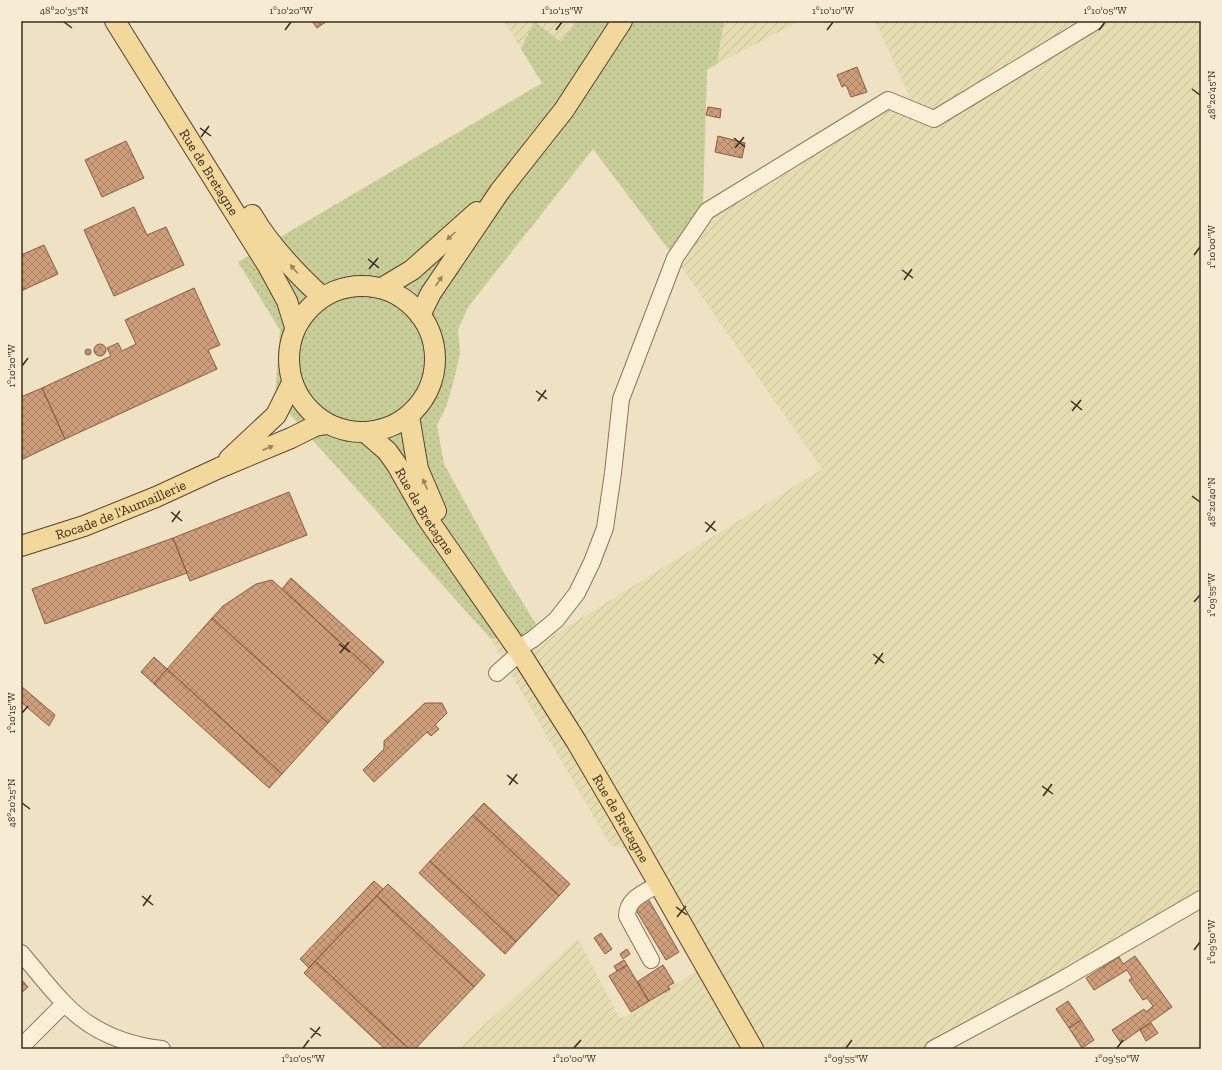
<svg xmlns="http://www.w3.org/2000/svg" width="1222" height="1070" font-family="'Zilla Slab',serif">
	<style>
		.farmland { fill: url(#farmland-furrows) }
		.grass { fill: url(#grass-dots) }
		.building { fill: url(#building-cross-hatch); stroke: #8a5d3f }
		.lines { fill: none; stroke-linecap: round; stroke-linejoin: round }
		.minor-casing { stroke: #8a745a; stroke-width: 18 }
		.major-casing { stroke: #58422e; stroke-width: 22 }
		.minor { stroke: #faefd7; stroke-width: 16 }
		.major { stroke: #f3d89b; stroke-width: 20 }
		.oneway { fill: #96825c }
		.ticks { fill: none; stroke: #3a2c1e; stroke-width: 1.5 }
		.labels { text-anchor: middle; stroke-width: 3; stroke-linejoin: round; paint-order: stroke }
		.street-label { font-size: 14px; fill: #3a2c1e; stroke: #f6ecd3 }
		.neatline { fill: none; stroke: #3a2c1e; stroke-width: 1.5 }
		.ticks-label { font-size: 10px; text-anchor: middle; fill: #3a2c1e }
	</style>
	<defs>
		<pattern id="farmland-furrows" width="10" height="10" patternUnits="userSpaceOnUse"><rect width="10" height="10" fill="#e5ddb1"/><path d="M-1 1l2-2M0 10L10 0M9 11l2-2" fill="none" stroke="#c5be98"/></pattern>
		<pattern id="grass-dots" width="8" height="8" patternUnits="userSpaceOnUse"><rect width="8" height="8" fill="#c7ce97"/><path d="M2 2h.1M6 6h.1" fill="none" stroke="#acb182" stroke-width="1.8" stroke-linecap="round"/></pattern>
		<pattern id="building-cross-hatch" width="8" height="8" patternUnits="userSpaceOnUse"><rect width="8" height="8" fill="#ce9d79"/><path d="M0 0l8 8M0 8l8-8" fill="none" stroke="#a88063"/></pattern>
	</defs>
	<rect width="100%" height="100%" fill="#efe2c4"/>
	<!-- farmland -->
	<path class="farmland" d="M504,21H534L521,49Z
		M535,21H576L561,43Z
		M724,21H800L717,64Z
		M875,21H1201V896L919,1049H458L578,939L620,1019L698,970L628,849L610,845L490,638L546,640L822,469L675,258L689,221L703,206L909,95Z"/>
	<!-- grass -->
	<path class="grass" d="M534,21L561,42L576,21H724L717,64L707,70L703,206L689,221L675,258L593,149L468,307L458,330L460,353L454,380L446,407L437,425L444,464L503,571L546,640L490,638L275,398L280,330L238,262L542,83L521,49Z"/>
	<!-- building -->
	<path class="building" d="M312,21H327L317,28Z
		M857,67L867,92L851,97L846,85L842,87L837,75Z
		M708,107L721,109L720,118L706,115Z
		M718,136L745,143L742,158L715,152Z
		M126,141L144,178L102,197L85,160Z
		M134,207L147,235L166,227L184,265L114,296L84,230Z
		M44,245L58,274L21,291V255Z
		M194,288L220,345L208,350L217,369L65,439L42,388L111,356L107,348L118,343L122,351L136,344L125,320Z
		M94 350a6 6 0 1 1 12 0a6 6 0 1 1-12 0Z
		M85 352a3 3 0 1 1 6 0a3 3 0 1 1-6 0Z
		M42,388L65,439L21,460V397Z
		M289,492L307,535L190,581L173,538Z
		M173,538L187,573L45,624L32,589Z
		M291,578L384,662L374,673L282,589Z
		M272,580L374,673L328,723L212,618L223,606L256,584Z
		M212,618L328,723L282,774L167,669Z
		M154,657L167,669L154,684L141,672Z
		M167,669L282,774L269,788L154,684Z
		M21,686L55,715L49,726L21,702Z
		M425,703H442L447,713L435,725L439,729L431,736L427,732L374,782L363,770L384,749V741Z
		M484,803L570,884L559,896L473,815Z
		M473,815L559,896L516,942L430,861Z
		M430,861L516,942L505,954L419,873Z
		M374,881L383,889L309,968L300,959Z
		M388,884L485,975L474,987L377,896Z
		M377,896L474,987L415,1049H409L315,961Z
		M647,897L679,952L666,960L633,905Z
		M601,933L612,949L605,954L594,938Z
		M627,949L630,954L623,959L620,954Z
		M1135,956L1172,1007L1121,1043L1112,1030L1144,1009L1146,1012L1153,1006L1147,998L1143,1000L1129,980L1132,978L1127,970L1094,990L1086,978L1119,957L1123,964Z
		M624,960L627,965L617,971L614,966Z
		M315,961L409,1049H385L304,973Z
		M627,965L649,1001L631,1012L609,976Z
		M663,965L674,983L668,986L670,989L649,1001L637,982Z
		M21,979L28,987L21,993Z
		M1068,1001L1081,1020L1069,1028L1056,1009Z
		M1081,1020L1094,1040L1082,1048L1069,1028Z
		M1151,1023L1158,1033L1146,1041L1140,1030Z"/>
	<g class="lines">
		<!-- minor casing -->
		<g class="minor-casing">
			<path id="minor" d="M497,673L514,658L525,644L533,639L556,620L577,593L592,562L605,528L613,473L621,399L675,258L707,211L888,100L934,119L1096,21
				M21,953C36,970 49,988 65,1004C91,1031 126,1045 162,1049
				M651,960L627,916C627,898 646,892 659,884
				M21,1047L64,1004
				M933,1049L1058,982L1201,899"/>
		</g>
		<!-- major casing -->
		<g class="major-casing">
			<g id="major">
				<path id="s1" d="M115,21L268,266L287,301L295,327"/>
				<path d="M252,215C270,246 296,273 322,297"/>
				<circle cx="362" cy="359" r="73"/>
				<path d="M382,288L412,270L477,212"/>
				<path d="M420,315L431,293L500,191L564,110L622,21"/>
				<path d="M409,416L418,469L436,511"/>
				<path id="s2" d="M365,432L387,451L397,465L427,518L519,651L576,741L620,816L753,1049"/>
				<path d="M229,459L276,415L292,383"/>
				<path id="s3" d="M21,546L84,526L156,497L219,468L291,438L315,426L327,424"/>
			</g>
		</g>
		<!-- minor -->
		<use href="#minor" class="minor"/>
		<!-- major -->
		<use href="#major" class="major"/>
	</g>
	<!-- one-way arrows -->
	<defs><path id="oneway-solid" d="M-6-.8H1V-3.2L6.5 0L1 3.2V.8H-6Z"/></defs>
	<g class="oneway">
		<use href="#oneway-solid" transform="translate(451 236) rotate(138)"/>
		<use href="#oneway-solid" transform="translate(294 269) rotate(-131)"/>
		<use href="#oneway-solid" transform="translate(439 281) rotate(-56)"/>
		<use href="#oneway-solid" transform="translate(268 448) rotate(-23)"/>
		<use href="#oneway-solid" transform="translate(425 484) rotate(-114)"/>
	</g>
	<!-- ticks -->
	<path class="ticks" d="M64,22L72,28M285,30L291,22M556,30L562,22M827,30L833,22M1099,30L1105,22M1192,89L1200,95M200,128L211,136M201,137L209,126M734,138L745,147M735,148L744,137M1194,255L1200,247M368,259L379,268M369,269L378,258M902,270L913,278M904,280L912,269M22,366L28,358M536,391L547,399M538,401L546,390M1071,401L1082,410M1072,411L1081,400M1192,496L1200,502M171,512L182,521M172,522L180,511M705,522L716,531M706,532L715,521M1194,602L1200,595M339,644L350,652M340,653L349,642M873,654L884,663M875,664L883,653M22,713L28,706M507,775L518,784M509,785L517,774M1042,786L1053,794M1043,796L1052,784M22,803L30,809M142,896L153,905M143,906L151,895M676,907L687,915M677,917L686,906M1194,950L1200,942M310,1028L321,1036M311,1038L320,1027M303,1048L309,1040M574,1048L581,1040M846,1048L852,1040M1117,1048L1123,1040"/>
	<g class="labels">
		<!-- street labels -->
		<g class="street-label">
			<text dy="5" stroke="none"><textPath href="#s1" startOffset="178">Rue de Bretagne</textPath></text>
			<text dy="5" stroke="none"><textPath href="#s3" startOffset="106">Rocade de l'Aumaillerie</textPath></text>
			<text dy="5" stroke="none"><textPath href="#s2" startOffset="100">Rue de Bretagne</textPath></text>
			<text dy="5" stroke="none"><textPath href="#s2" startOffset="465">Rue de Bretagne</textPath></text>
		</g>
	</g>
	<!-- border -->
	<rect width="1222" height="1070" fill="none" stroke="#f6ecd3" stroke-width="44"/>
	<rect x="22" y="22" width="1178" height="1026" class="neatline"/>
	<g class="ticks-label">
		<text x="64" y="14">48°20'35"N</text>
		<text x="291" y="14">1°10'20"W</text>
		<text x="562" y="14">1°10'15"W</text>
		<text x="833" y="14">1°10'10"W</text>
		<text x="1105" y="14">1°10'05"W</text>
		<text transform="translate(1211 95) rotate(-90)" y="4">48°20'45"N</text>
		<text transform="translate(1211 247) rotate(-90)" y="4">1°10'00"W</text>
		<text transform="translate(11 366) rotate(-90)" y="4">1°10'20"W</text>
		<text transform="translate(1211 502) rotate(-90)" y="4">48°20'40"N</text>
		<text transform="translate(1211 595) rotate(-90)" y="4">1°09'55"W</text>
		<text transform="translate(11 713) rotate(-90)" y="4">1°10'15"W</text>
		<text transform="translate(11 803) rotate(-90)" y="4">48°20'25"N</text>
		<text transform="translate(1211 942) rotate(-90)" y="4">1°09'50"W</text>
		<text x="303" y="1062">1°10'05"W</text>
		<text x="574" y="1062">1°10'00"W</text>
		<text x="846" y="1062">1°09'55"W</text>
		<text x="1117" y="1062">1°09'50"W</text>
	</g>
</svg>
